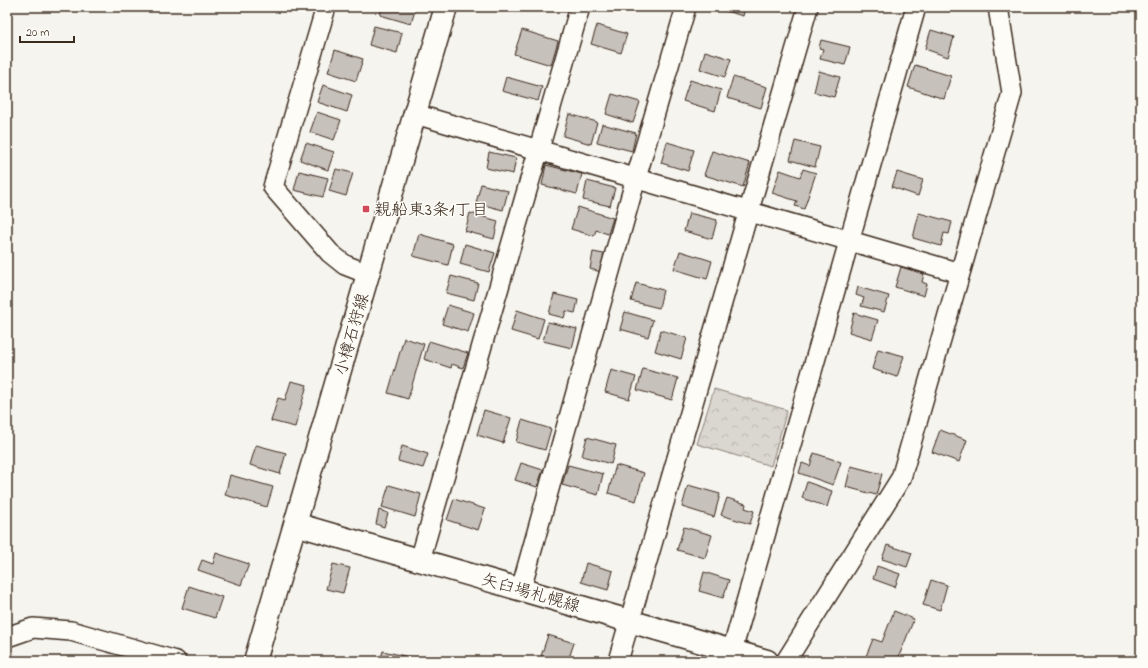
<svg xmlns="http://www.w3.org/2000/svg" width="1148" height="668" font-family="'Indie Flower','Klee One',sans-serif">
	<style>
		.park { fill: url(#park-crowns); stroke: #8a8077 }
		.building { fill: #c7c1bb; stroke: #3b2a1e }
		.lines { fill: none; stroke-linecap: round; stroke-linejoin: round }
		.minor-casing { stroke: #3b2a1e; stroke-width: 22 }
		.major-casing { stroke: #3b2a1e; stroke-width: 25 }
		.minor { stroke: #fdfcf7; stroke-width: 19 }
		.major { stroke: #fdfcf7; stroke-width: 22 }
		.poi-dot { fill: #d1495b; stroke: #fdfcf7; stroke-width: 1.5 }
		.labels { text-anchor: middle; stroke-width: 3; stroke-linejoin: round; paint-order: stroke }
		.poi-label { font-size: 17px; fill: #3b2a1e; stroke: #fdfcf7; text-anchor: start }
		.street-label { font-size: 17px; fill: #3b2a1e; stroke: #fdfcf7 }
	</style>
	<defs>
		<pattern id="park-crowns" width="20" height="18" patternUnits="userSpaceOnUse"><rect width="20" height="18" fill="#dad6d0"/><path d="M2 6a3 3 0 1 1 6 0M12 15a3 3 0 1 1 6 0" fill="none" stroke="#bcb8b2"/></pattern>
	</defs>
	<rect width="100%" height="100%" fill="#f5f4ee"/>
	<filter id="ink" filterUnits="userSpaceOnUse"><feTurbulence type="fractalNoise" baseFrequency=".025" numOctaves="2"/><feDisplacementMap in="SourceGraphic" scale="8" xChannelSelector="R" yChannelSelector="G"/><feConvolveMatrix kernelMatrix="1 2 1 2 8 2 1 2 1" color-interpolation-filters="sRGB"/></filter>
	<g filter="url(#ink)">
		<!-- park -->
		<path class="park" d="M714,389L787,410L771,466L697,444Z"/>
		<!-- building -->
		<path class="building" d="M382,7H416L411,24L380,15Z
			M723,7H745L743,16L722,10Z
			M597,25L627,34L621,53L591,44Z
			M374,26L402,33L397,53L369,45Z
			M522,30L558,41L551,65L514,54Z
			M931,30L954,37L948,57L925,49Z
			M821,40L850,47L845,65L820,59L823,49L819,48Z
			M335,50L363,59L356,81L328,72Z
			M705,51L731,59L725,77L700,69Z
			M915,65L951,76L944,99L908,87Z
			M819,71L840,77L834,97L814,92Z
			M506,77L542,87L538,101L502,91Z
			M733,77L767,87L761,108L727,98Z
			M690,80L721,90L715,111L683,101Z
			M323,85L352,95L347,112L317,102Z
			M612,94L640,102L633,123L606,114Z
			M317,112L341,120L334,140L310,132Z
			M569,114L597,122L591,144L563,136Z
			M602,124L636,133L632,151L597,142Z
			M795,141L820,147L815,167L790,160Z
			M667,142L694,150L688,171L661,163Z
			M306,143L334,152L328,170L300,160Z
			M712,151L750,163L743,187L704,175Z
			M489,152L516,158L513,174L486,168Z
			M546,165L582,174L577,194L542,185Z
			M336,169L353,173L346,196L329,191Z
			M803,169L816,173L804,209L795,206L797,201L772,193L780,170L800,177Z
			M299,171L328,178L323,197L294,190Z
			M897,172L923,180L918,196L892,187Z
			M587,181L615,188L610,206L583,200Z
			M481,184L508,191L503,210L476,203Z
			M578,207L613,218L608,234L596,230L594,236L571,229Z
			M470,213L498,221L494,239L465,231Z
			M689,213L717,220L712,239L684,231Z
			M919,213L952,222L949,234L944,233L941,246L913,238Z
			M419,234L453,244L448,265L413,256Z
			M465,244L495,253L489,272L460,264Z
			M680,251L712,261L707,279L674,269Z
			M593,252L604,254L601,272L590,269Z
			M901,267L924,274L922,282L927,284L924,296L895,287Z
			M451,276L478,283L474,300L446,293Z
			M636,283L663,290L659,308L631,301Z
			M858,287L889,296L884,312L861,306L864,298L856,295Z
			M554,294L578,300L575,313L566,311L564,318L549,314Z
			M448,305L474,313L468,332L442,324Z
			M517,310L544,319L538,339L511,331Z
			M625,312L653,320L648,337L620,329Z
			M854,313L878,320L872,339L849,332Z
			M548,322L577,329L572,348L543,341Z
			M661,330L687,338L681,359L655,351Z
			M404,338L424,344L408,399L388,393Z
			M429,341L468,353L463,368L452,364L451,368L424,359Z
			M878,349L904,356L897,377L872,369Z
			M643,369L678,378L672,400L637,390Z
			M611,370L636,377L629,399L605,392Z
			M291,381L307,385L295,427L271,421L278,398L285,400Z
			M484,410L511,418L503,443L477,435Z
			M522,420L551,429L545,450L516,442Z
			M940,430L967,440L959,462L932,452Z
			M587,437L616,445L611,464L582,456Z
			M256,445L286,453L280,474L250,465Z
			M402,446L428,454L423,468L398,461Z
			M814,453L841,462L833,485L799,473L802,463L810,466Z
			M521,463L543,470L537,487L515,480Z
			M568,465L603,474L598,495L562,485Z
			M616,465L644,473L636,501L608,493Z
			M851,466L882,474L876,495L846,487Z
			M230,475L273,487L267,507L225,495Z
			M807,482L832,491L827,507L802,498Z
			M389,485L421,494L415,517L382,507Z
			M688,485L720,494L714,517L682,507Z
			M727,498L746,504L745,508L754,511L750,524L721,515Z
			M454,499L485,509L478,530L447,520Z
			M379,510L388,513L384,527L376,524Z
			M684,527L712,535L705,558L677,550Z
			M887,545L912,553L907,567L882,559Z
			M216,553L249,564L241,585L198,570L202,560L213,564Z
			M586,563L613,571L608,590L581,582Z
			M333,564L350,568L343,593L326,589Z
			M877,566L900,574L895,587L873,579Z
			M704,572L729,580L723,598L699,591Z
			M931,580L947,585L940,610L923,605Z
			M189,586L222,597L215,618L182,608Z
			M894,611L914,619L897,661H864L873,639L882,642Z
			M548,635L574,643L568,661H557L541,656Z
			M383,651L413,658L412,661H380Z"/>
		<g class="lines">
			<!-- minor casing -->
			<g class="minor-casing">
				<path id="minor" d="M326,7L273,187L330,253L345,265L368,274
					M415,114L960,273
					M420,560L580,7
					M521,589L636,178L686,7
					M7,637L33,628L71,631L176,661
					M732,651L916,7
					M618,661L808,7
					M786,661L901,478L1012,93L998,7"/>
			</g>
			<!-- major casing -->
			<g class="major-casing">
				<path id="major" d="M295,524L767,661
					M255,661L446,7"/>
			</g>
			<!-- minor -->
			<use href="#minor" class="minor"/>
			<!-- major -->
			<use href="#major" class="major"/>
		</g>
	</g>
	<!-- markers -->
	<rect class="poi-dot" x="362" y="205" width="8" height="8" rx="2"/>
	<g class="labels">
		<!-- poi labels -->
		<g class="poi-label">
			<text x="374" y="215">親船東3条1丁目</text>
		</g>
		<!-- street labels -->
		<g class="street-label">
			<text transform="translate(351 334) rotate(-74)" y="6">小樽石狩線</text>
			<text transform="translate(531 592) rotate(16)" y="6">矢臼場札幌線</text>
		</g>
	</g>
	<!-- margin -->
	<rect width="1148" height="668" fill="none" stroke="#fdfcf7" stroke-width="24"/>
	<rect x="12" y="12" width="1124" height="644" fill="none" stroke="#3b2a1e" stroke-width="1.5" filter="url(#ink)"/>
	<!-- scale -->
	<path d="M20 36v6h54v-6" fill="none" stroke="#3b2a1e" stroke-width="2"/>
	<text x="26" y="36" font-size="12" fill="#3b2a1e" stroke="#fdfcf7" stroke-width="3" paint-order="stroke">20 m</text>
</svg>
